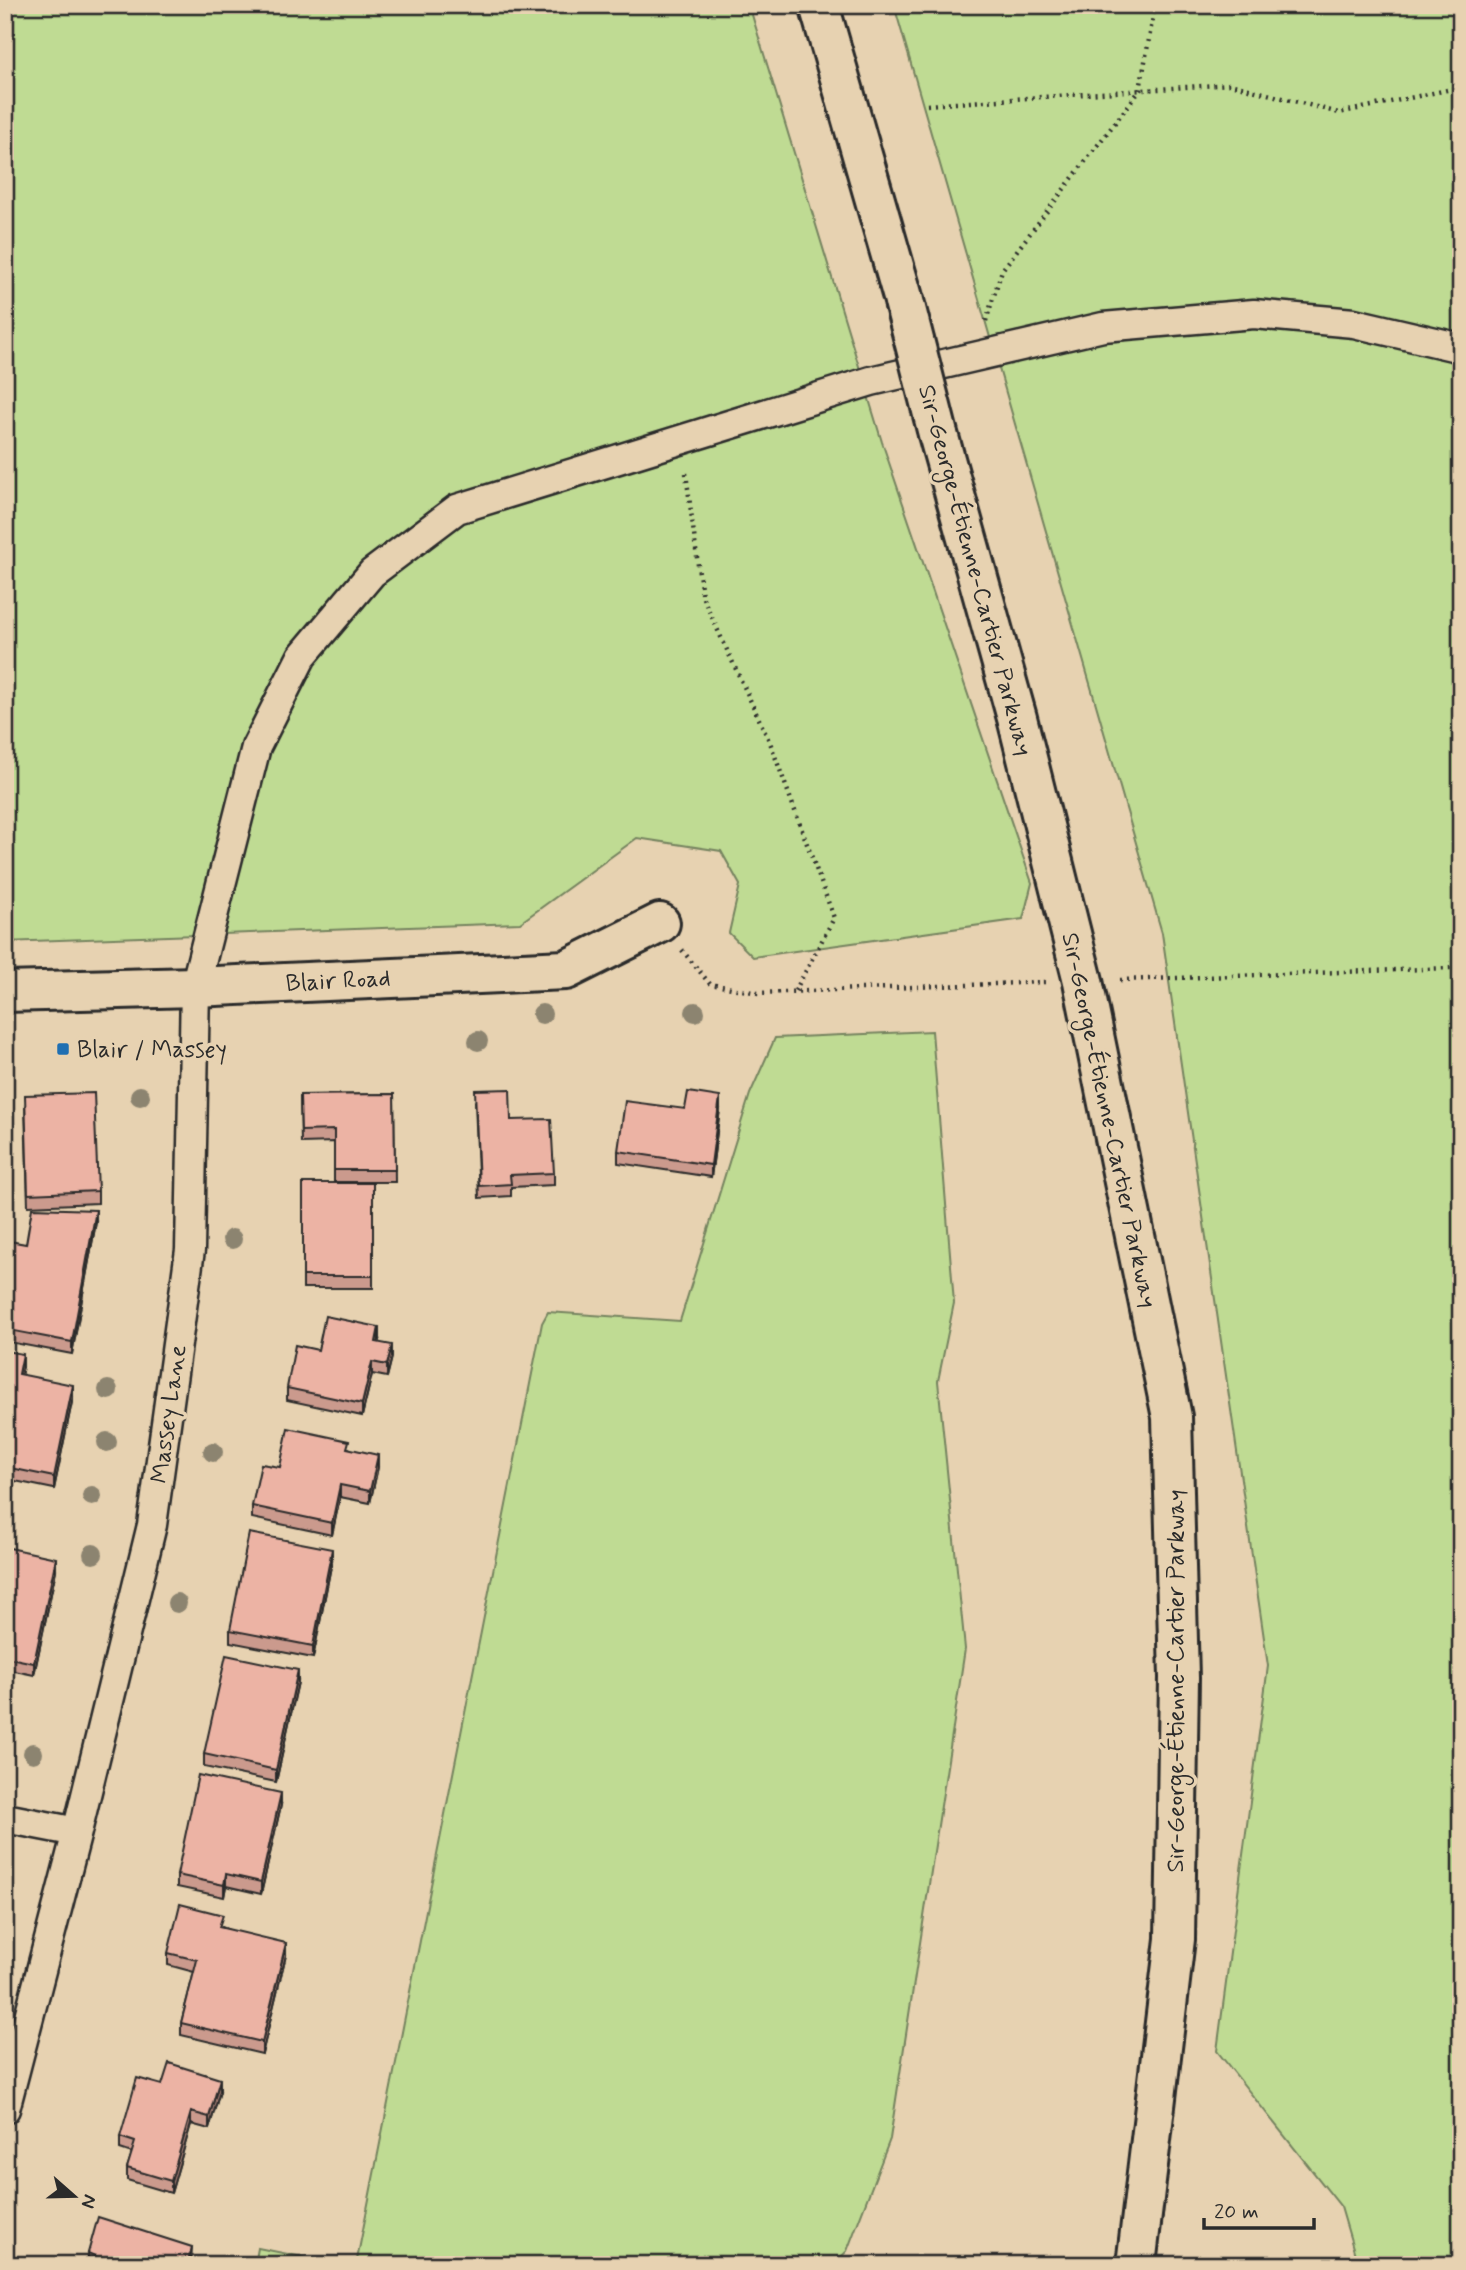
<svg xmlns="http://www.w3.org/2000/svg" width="1466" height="2270" font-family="Mynerve,sans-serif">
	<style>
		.green { fill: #bfdb93; stroke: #75835f; stroke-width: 2 }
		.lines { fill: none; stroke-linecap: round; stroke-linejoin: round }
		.street-casing { stroke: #2b2b2b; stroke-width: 33 }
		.secondary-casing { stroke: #2b2b2b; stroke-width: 44 }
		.primary-casing { stroke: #2b2b2b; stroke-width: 44 }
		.path { stroke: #2b2b2b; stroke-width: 4.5; stroke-dasharray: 2 5; stroke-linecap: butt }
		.street { stroke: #e7d2b1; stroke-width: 28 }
		.secondary { stroke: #e7d2b1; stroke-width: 38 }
		.primary { stroke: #e7d2b1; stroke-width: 38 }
		.primary-bridge-casing { stroke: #2b2b2b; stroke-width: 44; stroke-linecap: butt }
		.primary-bridge { stroke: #e7d2b1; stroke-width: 38 }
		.tree { fill: #8c8470 }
		.wall { fill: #cb9a8d; stroke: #2b2b2b; stroke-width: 2 }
		.shaded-wall { fill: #a57d73; stroke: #2b2b2b; stroke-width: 2 }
		.building { fill: #ecb3a4; stroke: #2b2b2b; stroke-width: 2 }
		.poi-dot { fill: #1f6fb2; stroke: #e7d2b1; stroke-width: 2.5 }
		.labels { text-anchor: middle; stroke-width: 7; stroke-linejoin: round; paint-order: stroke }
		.street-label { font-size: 24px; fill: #2b2b2b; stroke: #e7d2b1 }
		.poi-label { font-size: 24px; fill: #2b2b2b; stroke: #e7d2b1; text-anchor: start }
	</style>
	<rect width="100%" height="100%" fill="#e7d2b1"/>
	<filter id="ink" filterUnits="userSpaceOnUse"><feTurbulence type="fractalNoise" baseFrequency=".0143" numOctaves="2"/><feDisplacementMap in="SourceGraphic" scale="14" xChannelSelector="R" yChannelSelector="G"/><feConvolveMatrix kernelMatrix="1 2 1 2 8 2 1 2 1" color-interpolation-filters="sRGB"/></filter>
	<g filter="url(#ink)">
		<!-- green -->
		<path class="green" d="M5,5H749L882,442L1032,883L1023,919L753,957L729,933L740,885L721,851L637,838L520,923L5,942Z
			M894,5H1461V2236L1452,2265H1358L1341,2207L1217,2051L1268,1666L1162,933Z
			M932,1031L954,1303L938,1381L965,1649L890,2139L847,2251L833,2265H356L542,1323L548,1312L680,1321L750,1094L775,1038Z
			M258,2248L342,2265H255Z"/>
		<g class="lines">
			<!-- street casing -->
			<g class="street-casing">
				<path id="street" d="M5,1818L77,1832
					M5,2109L77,1832L152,1525L190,1250L195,987L256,747L302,656L372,573L457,509L871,381L1103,327L1254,314L1354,323L1461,348"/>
			</g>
			<!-- secondary casing -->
			<g class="secondary-casing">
				<path id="secondary" d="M5,992L195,987L566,970L660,923"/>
			</g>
			<!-- primary casing -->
			<g class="primary-casing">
				<path id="primary" d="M819,5L904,301
					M938,434L1017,718L1083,981L1172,1417L1179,1678L1175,1939L1136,2265"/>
			</g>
			<!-- path -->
			<path class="path" d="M927,105L1230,84L1339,113L1461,87
				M986,321L1002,270L1140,90L1155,5
				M686,473L702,596L771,745L834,918L795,991
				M682,950L710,984L758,993L1045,982
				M1120,980L1452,968L1461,972"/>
			<!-- street -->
			<use href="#street" class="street"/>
			<!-- secondary -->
			<use href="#secondary" class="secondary"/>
			<!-- primary -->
			<use href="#primary" class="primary"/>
			<!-- primary-bridge casing -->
			<g class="primary-bridge-casing">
				<path id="primary-bridge" d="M904,301L938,434"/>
			</g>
			<!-- primary-bridge -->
			<use href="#primary-bridge" class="primary-bridge"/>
		</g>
		<!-- trees -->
		<g class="tree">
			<circle cx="695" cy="1012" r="10"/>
			<circle cx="542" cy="1014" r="10"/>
			<circle cx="478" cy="1041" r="10"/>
			<circle cx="140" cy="1096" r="10"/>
			<circle cx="232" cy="1239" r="10"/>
			<circle cx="108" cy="1390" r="10"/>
			<circle cx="107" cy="1442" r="10"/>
			<circle cx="213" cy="1452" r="10"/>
			<circle cx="92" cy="1496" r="10"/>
			<circle cx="93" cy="1554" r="10"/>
			<circle cx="177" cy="1603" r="10"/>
			<circle cx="33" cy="1753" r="10"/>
		</g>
		<!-- wall -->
		<path class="wall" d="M394,1094L395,1182H334V1142L301,1143L300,1095Z
			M475,1102L511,1120L554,1173V1185L511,1187V1196L479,1198Z
			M25,1107L98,1191V1203L28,1206Z
			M685,1109H720L711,1177L618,1163V1151Z
			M303,1183H373V1288H303Z
			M96,1222L72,1354L9,1342V1330L11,1321L5,1320V1259L26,1244Z
			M379,1340L378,1342L392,1357L387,1377L372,1374L362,1416L287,1400V1388L318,1350Z
			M5,1351L23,1366L21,1375L73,1397L54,1489L5,1479Z
			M349,1448L378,1467L370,1503L340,1497L332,1535L252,1518V1506L280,1467Z
			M5,1547L56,1570L34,1675L5,1669Z
			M332,1561L313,1658L230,1642V1630Z
			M298,1682L276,1782L204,1767V1754Z
			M281,1805L261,1894L226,1886L224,1897L177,1887V1875Z
			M222,1927L286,1955L262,2054L181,2035V2023L194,1972L168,1965V1953Z
			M162,2085L220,2091L209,2129L191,2124L171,2193L127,2180V2168L132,2153L120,2149V2137Z
			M88,2253L192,2259L191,2265H88Z"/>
		<!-- shaded-wall -->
		<path class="shaded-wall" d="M720,1097V1109L711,1177V1165Z
			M96,1210V1222L72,1354V1342Z
			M379,1327V1340L376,1354V1342Z
			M392,1345V1357L387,1377V1365Z
			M23,1354V1366L19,1386V1374Z
			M372,1362V1374L362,1416V1404Z
			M73,1385V1397L54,1489V1477Z
			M378,1455V1467L370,1503V1491Z
			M340,1485V1497L332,1535V1523Z
			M332,1549V1561L313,1658V1646Z
			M56,1558V1570L34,1675V1663Z
			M298,1670V1682L276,1782V1770Z
			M281,1793V1805L261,1894V1882Z
			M226,1874V1886L224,1897V1885Z
			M286,1943V1955L262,2054V2042Z
			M220,2079V2091L209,2129V2117Z
			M191,2112V2124L171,2193V2181Z
			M192,2247L191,2265H189V2258Z"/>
		<!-- building -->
		<path class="building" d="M510,1089L511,1120L551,1119L554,1173L510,1175L511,1184L479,1186L475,1090Z
			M688,1092L720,1097L711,1165L618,1151L625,1101L685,1109Z
			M94,1093L98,1191L28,1194L25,1095Z
			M394,1094L395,1170H334V1130L301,1131L300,1095Z
			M303,1183H373V1276H303Z
			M32,1208L96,1210L72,1342L9,1330L13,1309L5,1308V1259L9,1241L26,1244Z
			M325,1316L379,1327L376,1342L392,1345L387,1365L372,1362L362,1404L287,1388L295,1345L318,1350Z
			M5,1351L23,1354L19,1374L73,1385L54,1477L5,1467Z
			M288,1428L349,1441L347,1448L378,1455L370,1491L340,1485L332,1523L252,1506L261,1464L280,1467Z
			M249,1533L332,1549L313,1646L230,1630Z
			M5,1547L56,1558L34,1663L5,1657Z
			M226,1655L298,1670L276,1770L204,1754Z
			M198,1775L281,1793L261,1882L226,1874L224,1885L177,1875Z
			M180,1904L223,1915L219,1927L286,1943L262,2042L181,2023L197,1960L168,1953Z
			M169,2063L220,2079L209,2117L191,2112L171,2181L127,2168L135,2142L120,2137L137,2078L162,2085Z
			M98,2217L192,2247L189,2258L191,2259L189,2265H94L97,2257L88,2253Z"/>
	</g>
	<!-- markers -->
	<rect class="poi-dot" x="56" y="1042" width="14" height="14" rx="3.5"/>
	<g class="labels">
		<!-- street labels -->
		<g class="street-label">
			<text transform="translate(976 570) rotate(75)" y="8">Sir-George-Étienne-Cartier Parkway</text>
			<text transform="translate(338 980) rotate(-3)" y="8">Blair Road</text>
			<text transform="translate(1110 1120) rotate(78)" y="8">Sir-George-Étienne-Cartier Parkway</text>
			<text transform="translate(168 1414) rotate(-82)" y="8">Massey Lane</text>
			<text transform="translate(1175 1681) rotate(-90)" y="8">Sir-George-Étienne-Cartier Parkway</text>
		</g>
		<!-- poi labels -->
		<g class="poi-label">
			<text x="77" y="1057">Blair / Massey</text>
		</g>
	</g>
	<!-- margin -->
	<rect width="1466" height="2270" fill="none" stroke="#e7d2b1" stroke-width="28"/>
	<rect x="14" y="14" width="1438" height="2242" fill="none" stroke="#2b2b2b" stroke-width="2.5" filter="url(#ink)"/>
	<!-- north arrow -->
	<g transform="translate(74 2196) rotate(110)" stroke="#e7d2b1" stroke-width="5" paint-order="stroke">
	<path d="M0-5L12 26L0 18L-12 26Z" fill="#2b2b2b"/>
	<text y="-10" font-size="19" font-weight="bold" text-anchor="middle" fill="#2b2b2b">N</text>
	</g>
	<!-- scale -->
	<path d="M1204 2218v10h110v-10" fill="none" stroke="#2b2b2b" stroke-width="3.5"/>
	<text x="1214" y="2218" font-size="21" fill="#2b2b2b" stroke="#e7d2b1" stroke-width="5" paint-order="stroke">20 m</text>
</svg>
